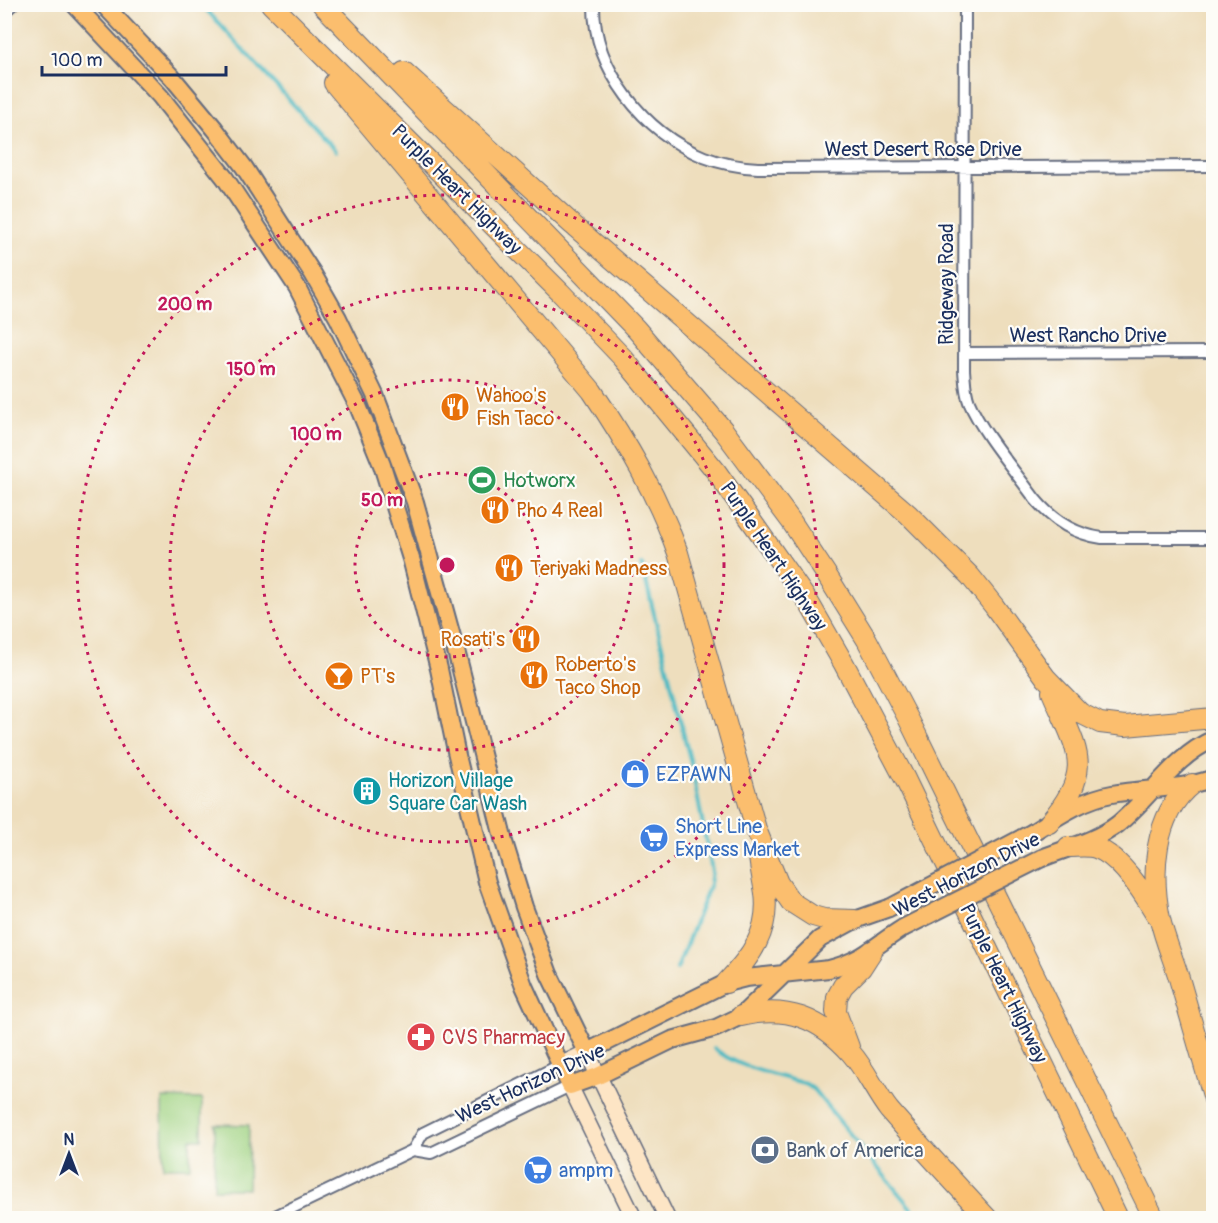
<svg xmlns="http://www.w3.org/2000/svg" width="1218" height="1223" font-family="Pangolin,sans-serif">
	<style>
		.green { fill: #a0d383; stroke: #5e8170; stroke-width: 1.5 }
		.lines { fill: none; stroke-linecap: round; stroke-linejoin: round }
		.stream { stroke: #4cbac3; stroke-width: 4 }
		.street-casing { stroke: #656c7f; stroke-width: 14 }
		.secondary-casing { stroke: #656c7f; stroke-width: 18 }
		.primary-casing { stroke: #656c7f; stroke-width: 20 }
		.highway-casing { stroke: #656c7f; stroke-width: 22 }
		.street { stroke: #fff; stroke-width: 10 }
		.secondary { stroke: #fde5c5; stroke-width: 15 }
		.primary { stroke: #fbbe6e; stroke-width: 16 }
		.highway { stroke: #fbbe6e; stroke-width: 20 }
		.primary-bridge-casing { stroke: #656c7f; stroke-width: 20; stroke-linecap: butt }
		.primary-bridge { stroke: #fbbe6e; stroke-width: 16 }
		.ring { fill: none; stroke: #c2185b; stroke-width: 3; stroke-dasharray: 3 6 }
		.labels { text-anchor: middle; stroke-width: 4.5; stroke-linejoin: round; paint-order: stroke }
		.street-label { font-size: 20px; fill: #1b2f5e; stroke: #fdfcf7 }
		.food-label { font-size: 20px; fill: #c56008; stroke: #fdfcf7; text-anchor: start }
		.leisure-label { font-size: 20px; fill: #27864d; stroke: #fdfcf7; text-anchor: start }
		.shop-label { font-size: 20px; fill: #366cbe; stroke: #fdfcf7; text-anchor: start }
		.culture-label { font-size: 20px; fill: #0d838f; stroke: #fdfcf7; text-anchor: start }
		.health-label { font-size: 20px; fill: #be3a42; stroke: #fdfcf7; text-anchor: start }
		.service-label { font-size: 20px; fill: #4e5e75; stroke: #fdfcf7; text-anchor: start }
		.centre { fill: #c2185b; stroke: #fdfcf7; stroke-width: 3 }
		.ring-label { font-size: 18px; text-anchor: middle; font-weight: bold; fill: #c2185b; stroke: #fdfcf7; stroke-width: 4.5; stroke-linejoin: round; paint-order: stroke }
	</style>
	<rect width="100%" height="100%" fill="#fdfcf7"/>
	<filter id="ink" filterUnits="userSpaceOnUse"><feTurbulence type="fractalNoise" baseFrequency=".0167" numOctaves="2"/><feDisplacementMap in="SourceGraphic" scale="12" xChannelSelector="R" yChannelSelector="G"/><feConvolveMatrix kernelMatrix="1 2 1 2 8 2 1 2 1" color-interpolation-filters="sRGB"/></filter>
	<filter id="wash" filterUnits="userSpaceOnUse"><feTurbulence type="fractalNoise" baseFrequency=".008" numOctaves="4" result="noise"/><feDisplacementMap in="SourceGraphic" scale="24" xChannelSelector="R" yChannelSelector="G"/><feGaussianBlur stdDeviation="1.35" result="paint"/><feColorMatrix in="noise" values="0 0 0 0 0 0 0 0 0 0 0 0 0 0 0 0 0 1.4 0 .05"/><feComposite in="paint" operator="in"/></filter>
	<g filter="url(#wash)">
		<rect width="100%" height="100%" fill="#eedebd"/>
		<!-- green -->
		<path class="green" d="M162,1098L202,1099V1139H190V1167H163Z
			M215,1124L249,1125L248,1189H214Z"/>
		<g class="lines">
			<!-- stream -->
			<path class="stream" d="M201,4L336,151
				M642,565L691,764L712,871L710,884L677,969
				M714,1048C736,1068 778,1075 806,1084L813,1089L919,1218"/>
		</g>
	</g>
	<g filter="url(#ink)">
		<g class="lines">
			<!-- street casing -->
			<g class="street-casing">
				<path id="street" d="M594,4C593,70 645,133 704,157C722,164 739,167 758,168L1214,166
					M965,4L964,370C965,381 965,392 969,402C982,433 1015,471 1035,499C1053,521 1074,534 1102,538H1214
					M4,12L13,4
					M964,353L1214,352
					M413,1150L431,1153L570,1086
					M271,1218L413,1150L423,1133L560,1065"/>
			</g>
			<!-- secondary casing -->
			<g class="secondary-casing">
				<path id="secondary" d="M560,1065L587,1052L667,1218
					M570,1086L634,1218"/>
			</g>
			<!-- primary casing -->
			<g class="primary-casing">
				<path id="primary" d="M74,4L160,96L225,178L297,287L358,406L382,465L412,562L439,669L456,751L487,882L524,986L570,1086L598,1076L672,1040L716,1028L741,1016L820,939L855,920L889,908
					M103,4L171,76L215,129L244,167L313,274L338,318L375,395L415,502L459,662L504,842L524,907L549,974L587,1052L726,983L746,978L829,969C863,961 875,945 903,928
					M1033,832C1057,817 1083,799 1112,794C1146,788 1181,790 1214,778
					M1042,858C1067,848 1096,841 1118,824C1150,798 1174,756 1214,739"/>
			</g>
			<!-- highway casing -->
			<g class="highway-casing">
				<path id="highway" d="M271,4L560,292L623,358L715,470L750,519L809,603L844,664L905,779L1118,1218
					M322,4L636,329L724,431L791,521L826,574L867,640L909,720L1154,1218
					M404,72L573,225L908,514L970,576L994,606L1046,678L1080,713L1100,723L1125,726L1214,718
					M334,83L592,391C627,443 657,494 678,553L756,829L778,883L791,902L813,916L824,919L855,920
					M1192,784C1153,815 1151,874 1160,919C1165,941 1175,963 1181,985C1192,1023 1203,1061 1214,1099
					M1049,823C1096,768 1077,751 1052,692
					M1068,847C1077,847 1087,845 1096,848C1120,856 1144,894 1156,914
					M726,983C751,957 770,931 765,893C763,880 760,868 759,856
					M741,1016C787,1005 820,1018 851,1053C866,1070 875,1092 889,1110C921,1147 954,1182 987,1218
					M849,1047L836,1012L837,997L843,986L861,968L872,951"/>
			</g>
			<!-- street -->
			<use href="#street" class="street"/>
			<!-- secondary -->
			<use href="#secondary" class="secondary"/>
			<!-- primary -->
			<use href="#primary" class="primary"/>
			<!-- highway -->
			<use href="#highway" class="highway"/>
			<!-- primary-bridge casing -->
			<g class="primary-bridge-casing">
				<path id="primary-bridge" d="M889,908L1033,832
					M903,928L1042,858"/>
			</g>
			<!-- primary-bridge -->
			<use href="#primary-bridge" class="primary-bridge"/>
		</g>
	</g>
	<!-- distance rings -->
	<g class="ring">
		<circle cx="447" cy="565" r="92"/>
		<circle cx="447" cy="565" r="185"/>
		<circle cx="447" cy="565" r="277"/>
		<circle cx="447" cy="565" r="370"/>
	</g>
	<!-- icons -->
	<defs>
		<g id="restaurant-disc" transform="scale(1.5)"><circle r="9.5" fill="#e8710a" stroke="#fdfcf7"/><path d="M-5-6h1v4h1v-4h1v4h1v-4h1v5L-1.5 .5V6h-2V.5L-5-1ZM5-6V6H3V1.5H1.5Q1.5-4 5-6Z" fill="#fff"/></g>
		<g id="stadium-disc" transform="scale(1.5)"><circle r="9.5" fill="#2e9e5b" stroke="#fdfcf7"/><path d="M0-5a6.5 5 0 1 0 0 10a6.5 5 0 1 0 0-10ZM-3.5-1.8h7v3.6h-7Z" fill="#fff"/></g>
		<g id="bar-disc" transform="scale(1.5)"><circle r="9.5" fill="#e8710a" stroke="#fdfcf7"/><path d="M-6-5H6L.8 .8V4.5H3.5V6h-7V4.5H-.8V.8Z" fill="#fff"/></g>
		<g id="shop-disc" transform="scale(1.5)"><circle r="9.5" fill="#3f7fe0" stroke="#fdfcf7"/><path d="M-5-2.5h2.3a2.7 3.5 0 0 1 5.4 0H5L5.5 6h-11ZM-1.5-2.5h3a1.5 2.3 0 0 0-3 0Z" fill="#fff"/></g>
		<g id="building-disc" transform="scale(1.5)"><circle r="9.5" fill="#0f9aa8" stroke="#fdfcf7"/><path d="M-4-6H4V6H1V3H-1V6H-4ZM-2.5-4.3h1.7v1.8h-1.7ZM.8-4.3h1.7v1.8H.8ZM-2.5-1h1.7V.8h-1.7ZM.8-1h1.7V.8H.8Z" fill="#fff"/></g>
		<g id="supermarket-disc" transform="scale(1.5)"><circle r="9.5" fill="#3f7fe0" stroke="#fdfcf7"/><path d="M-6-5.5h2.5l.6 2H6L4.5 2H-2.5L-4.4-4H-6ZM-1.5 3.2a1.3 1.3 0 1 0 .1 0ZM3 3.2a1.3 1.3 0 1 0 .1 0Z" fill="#fff"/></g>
		<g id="pharmacy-disc" transform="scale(1.5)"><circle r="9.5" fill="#e0444e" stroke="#fdfcf7"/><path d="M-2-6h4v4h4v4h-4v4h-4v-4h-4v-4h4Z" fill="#fff"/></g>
		<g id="bank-disc" transform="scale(1.5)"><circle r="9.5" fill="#5c6f8a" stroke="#fdfcf7"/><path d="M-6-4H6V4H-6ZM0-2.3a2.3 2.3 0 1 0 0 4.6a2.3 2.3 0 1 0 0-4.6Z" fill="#fff"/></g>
	</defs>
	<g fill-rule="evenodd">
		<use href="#restaurant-disc" x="455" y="407"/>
		<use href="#stadium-disc" x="482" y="480"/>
		<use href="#restaurant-disc" x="495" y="510"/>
		<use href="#restaurant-disc" x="509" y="568"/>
		<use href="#restaurant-disc" x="526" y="639"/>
		<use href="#restaurant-disc" x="534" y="675"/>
		<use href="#bar-disc" x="339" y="676"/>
		<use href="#shop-disc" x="635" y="774"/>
		<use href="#building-disc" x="367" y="791"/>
		<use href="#supermarket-disc" x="654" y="838"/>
		<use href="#pharmacy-disc" x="421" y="1037"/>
		<use href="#bank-disc" x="765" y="1150"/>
		<use href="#supermarket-disc" x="538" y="1170"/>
	</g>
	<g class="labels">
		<!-- street labels -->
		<g class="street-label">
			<text x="923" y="156">West Desert Rose Drive</text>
			<text transform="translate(457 189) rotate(45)" y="7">Purple Heart Highway</text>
			<text transform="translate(946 284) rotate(-90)" y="7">Ridgeway Road</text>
			<text x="1088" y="342">West Rancho Drive</text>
			<text transform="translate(774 556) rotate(56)" y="7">Purple Heart Highway</text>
			<text transform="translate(966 874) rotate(-27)" y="7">West Horizon Drive</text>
			<text transform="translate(1004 983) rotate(64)" y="7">Purple Heart Highway</text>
			<text transform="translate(530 1083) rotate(-25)" y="7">West Horizon Drive</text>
		</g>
		<!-- food labels -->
		<g class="food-label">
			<text x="476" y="402">Wahoo's<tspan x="476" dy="23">Fish Taco</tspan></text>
			<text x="516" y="517">Pho 4 Real</text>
			<text x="530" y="575">Teriyaki Madness</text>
			<text x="505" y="646" text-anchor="end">Rosati's</text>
			<text x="555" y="671">Roberto's<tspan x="555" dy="23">Taco Shop</tspan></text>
			<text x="360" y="683">PT's</text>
		</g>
		<!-- leisure labels -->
		<g class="leisure-label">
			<text x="503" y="487">Hotworx</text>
		</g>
		<!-- shop labels -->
		<g class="shop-label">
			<text x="656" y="781">EZPAWN</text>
			<text x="675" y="833">Short Line<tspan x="675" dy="23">Express Market</tspan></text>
			<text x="559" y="1177">ampm</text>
		</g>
		<!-- culture labels -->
		<g class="culture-label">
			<text x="388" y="787">Horizon Village<tspan x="388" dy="23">Square Car Wash</tspan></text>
		</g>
		<!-- health labels -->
		<g class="health-label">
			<text x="442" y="1044">CVS Pharmacy</text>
		</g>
		<!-- service labels -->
		<g class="service-label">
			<text x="786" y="1157">Bank of America</text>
		</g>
	</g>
	<circle cx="447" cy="565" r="9" class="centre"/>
	<g class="ring-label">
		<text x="185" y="310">200 m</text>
		<text x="251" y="375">150 m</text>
		<text x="316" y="440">100 m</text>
		<text x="382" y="506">50 m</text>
	</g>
	<!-- margin -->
	<rect width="1218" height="1223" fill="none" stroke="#fdfcf7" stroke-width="24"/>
	<!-- north arrow -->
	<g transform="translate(69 1154)" stroke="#fdfcf7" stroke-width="4.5" paint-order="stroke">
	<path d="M0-4.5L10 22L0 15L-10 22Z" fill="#1b2f5e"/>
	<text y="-9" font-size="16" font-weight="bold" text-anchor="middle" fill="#1b2f5e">N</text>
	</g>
	<!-- scale -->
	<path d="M42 66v9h184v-9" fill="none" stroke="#1b2f5e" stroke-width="3"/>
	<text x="51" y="66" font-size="18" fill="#1b2f5e" stroke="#fdfcf7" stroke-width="4.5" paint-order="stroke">100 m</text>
</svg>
